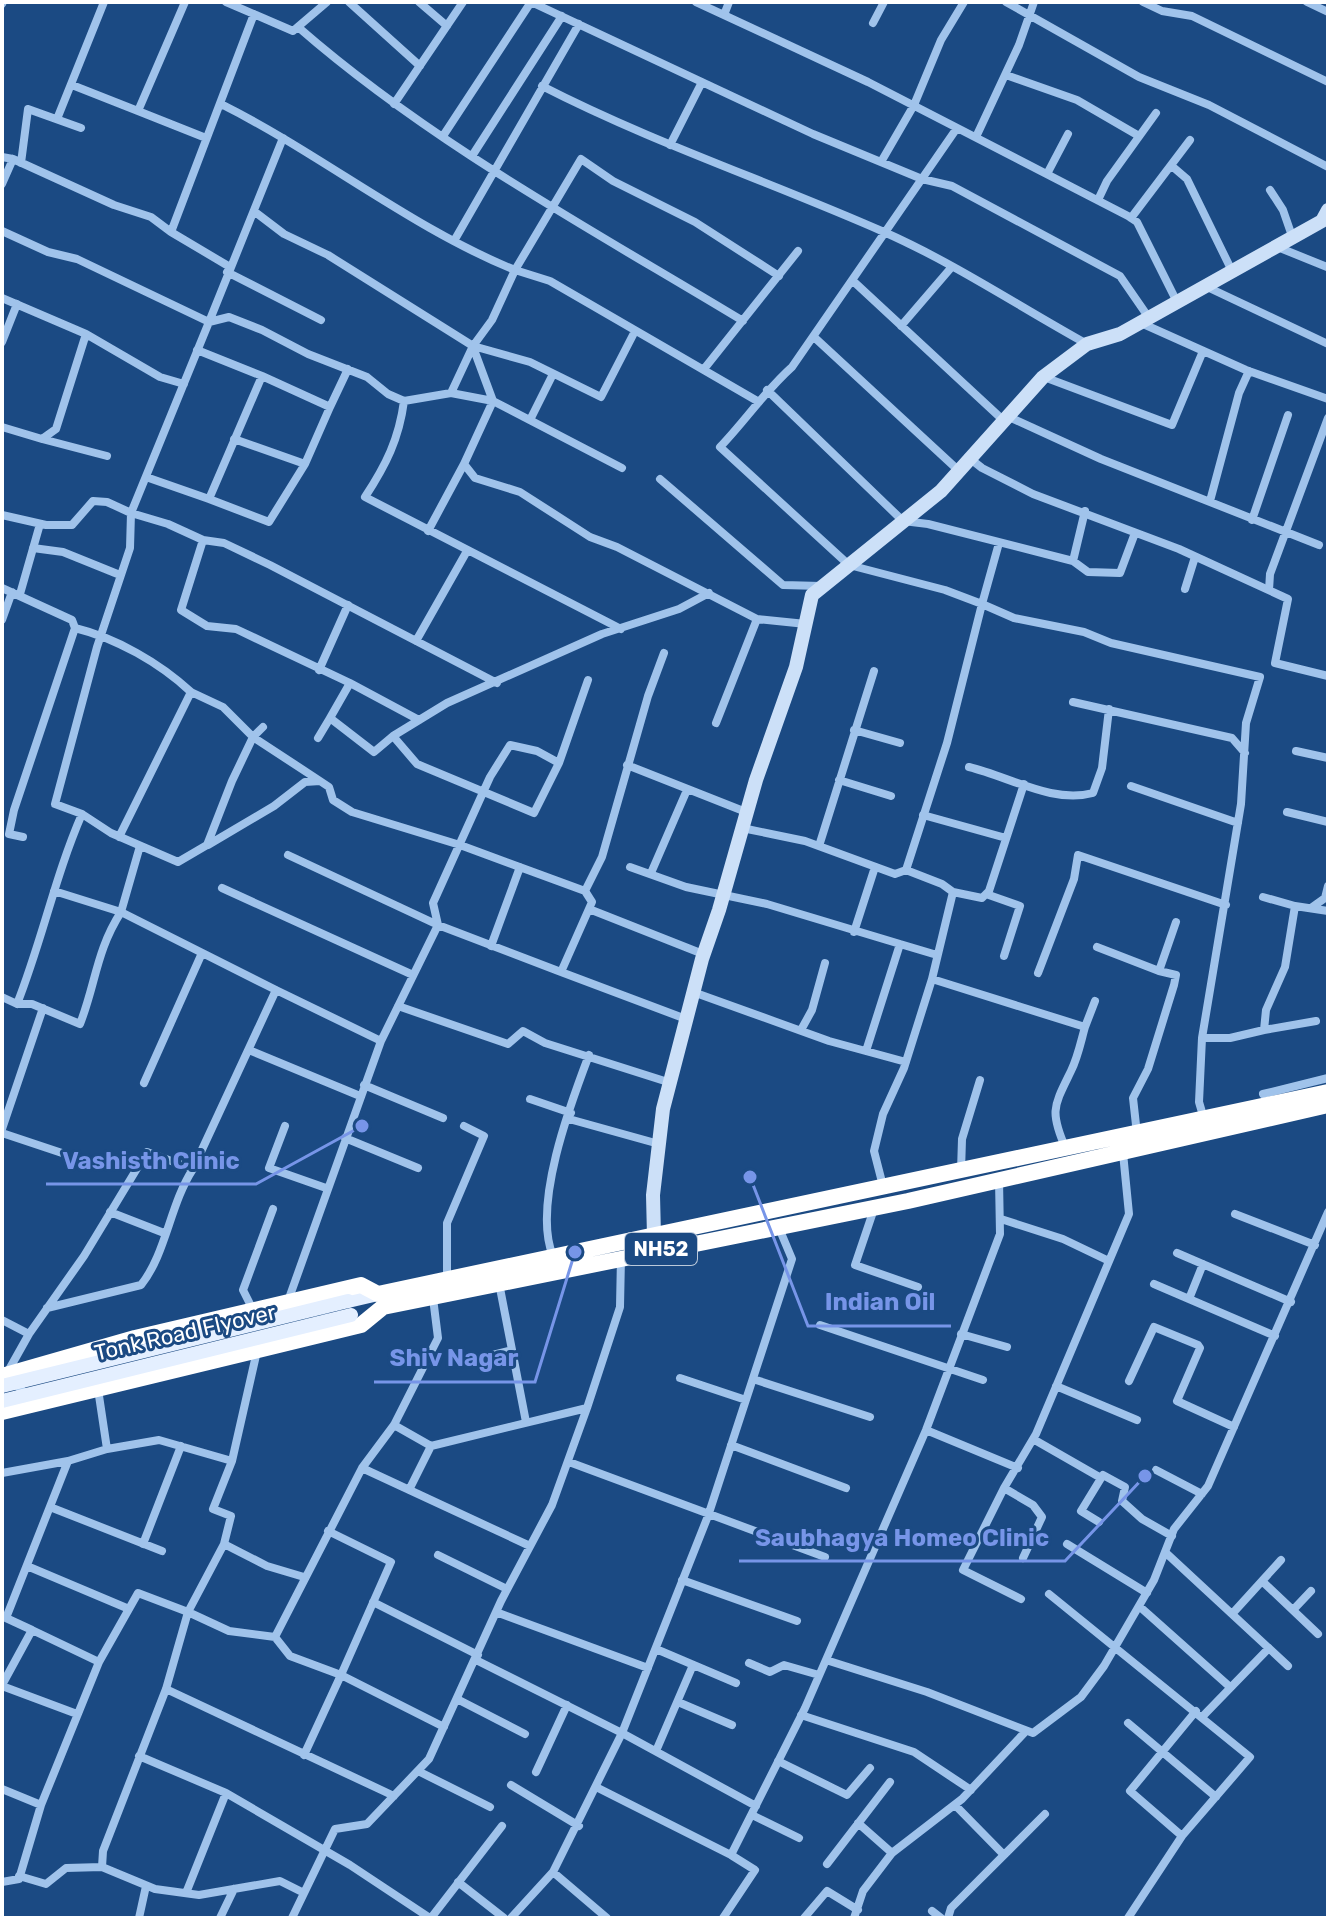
<svg xmlns="http://www.w3.org/2000/svg" width="1330" height="1920" font-family="Rubik,sans-serif">
	<style>
		.lines { fill: none; stroke-linecap: round; stroke-linejoin: round }
		.street { stroke: #a0c3eb; stroke-width: 8 }
		.secondary { stroke: #cce0f8; stroke-width: 14 }
		.primary { stroke: #e4efff; stroke-width: 14 }
		.highway { stroke: #fff; stroke-width: 16 }
		.primary-bridge { stroke: #e4efff; stroke-width: 14 }
		.labels { text-anchor: middle; stroke-width: 6; stroke-linejoin: round; paint-order: stroke }
		.shield { fill: #1b4a83; stroke: #bbc9da; stroke-width: 2 }
		.shield-label { font-size: 20px; font-weight: bold; fill: #fff }
		.street-label { font-size: 22px; fill: #fff; stroke: #1b4a83 }
		.leader { fill: none; stroke: #7795e8; stroke-width: 3 }
		.callout-dot { fill: #7795e8; stroke: #1b4a83; stroke-width: 3 }
		.callout-label { font-size: 24px; text-anchor: middle; font-weight: bold; fill: #7795e8; stroke: #1b4a83; stroke-width: 6; stroke-linejoin: round; paint-order: stroke }
	</style>
	<rect width="100%" height="100%" fill="#1b4a83"/>
	<g class="lines">
		<!-- street -->
		<path class="street" d="M226,2L293,31L327,2
			M349,2L420,66
			M419,2L447,26
			M531,2L813,134L922,179L952,186L1120,276L1149,318
			M696,2L868,82L1128,216L1137,222L1177,302
			M1006,2L1139,77L1209,105L1328,167
			M1143,2L1162,11L1192,16L1328,82
			M1307,2L1328,12
			M2,4L3,2
			M724,15L729,2
			M873,23L884,2
			M298,27C432,144 591,229 743,321
			M1006,75L1077,100L1139,136
			M72,85L138,111L185,2
			M542,86C653,143 771,182 884,232C954,263 1020,307 1087,344
			M221,104C321,154 413,229 515,270L492,320L473,346L328,255L284,234L255,212
			M394,104L463,2
			M138,111L206,138
			M57,119L104,2
			M957,128L792,367C765,391 745,421 720,447L849,565L945,590L982,604L999,543
			M443,136L531,2
			M976,137L1019,45L1034,2
			M670,145L702,82
			M472,156L562,16
			M2,157L13,159L114,205L151,217L171,232
			M881,162L914,105L941,40L964,2
			M21,163L28,109L81,128
			M1173,167L1187,179L1232,271
			M1047,174L1068,134
			M2,184L13,159
			M1270,190L1283,210L1292,236
			M1098,200L1107,181L1156,113
			M1131,218L1190,140
			M2,231L48,252L77,259L209,322L131,513L107,502L93,501L72,525H46L2,515
			M454,241L579,24
			M1275,246L1327,267
			M230,267L171,232L254,14
			M227,272L321,320
			M852,280L1003,420
			M1205,286L1328,344
			M2,298L86,334
			M209,322L229,317L262,330L308,354L367,377L388,394L404,401L451,393L473,346
			M209,322L283,138
			M1141,323L1246,370L1328,399
			M901,326L950,269
			M814,337L958,470
			M2,342L17,304
			M473,346L530,362L601,397L634,333
			M473,347L493,401
			M197,350L262,376
			M704,369L798,251
			M1044,377L1172,425L1203,351
			M767,390L903,521L928,524L1073,561L1085,511
			M451,393L493,401L622,468
			M404,401C399,439 386,465 365,497L621,629
			M493,401L464,464L475,478L520,492L590,537L617,547L757,619L806,624
			M759,402L550,281L515,270L581,159L613,181L695,222L779,276
			M1007,416L1101,459L1319,545
			M530,420L553,374
			M2,427L42,439L56,429L86,334L160,377L184,384
			M42,439L107,456
			M234,439L305,464
			M968,457L982,468L1033,494L1179,549L1288,599L1275,663L1328,676
			M146,477L209,499L262,376L330,407L348,369
			M660,479L783,585L821,586
			M209,499L269,522L305,464L330,407
			M1210,501L1239,393L1249,371
			M1252,520L1288,415
			M428,531L464,464
			M203,540L224,543L270,565L497,683
			M33,548L63,552L120,575
			M1073,561L1088,572L1120,573L1135,533
			M2,588L72,620L75,628L14,810L9,834L23,837
			M1185,589L1195,557
			M1269,590L1270,574L1328,418
			M20,594L40,524
			M2,620L12,592
			M75,628C116,638 160,663 191,692L119,837
			M416,641L467,551
			M319,670L348,605
			M350,683L419,720
			M191,692L223,707L253,737L320,781
			M1073,702L1232,738L1245,753
			M716,723L757,619
			M263,727L253,737L232,781L207,845L178,862L111,833L82,814L55,804L97,647L130,548L131,513L168,524L203,540L181,610L207,626L236,629L350,683L330,718L374,752L393,736L447,703L602,634L679,609L709,593
			M854,730L900,743
			M393,736L417,764L534,813L559,763
			M318,738L330,718
			M1296,751L1328,758
			M627,765L746,812
			M969,767C1010,777 1053,804 1093,793L1102,768L1109,709
			M839,780L891,796
			M1131,786L1238,823
			M1287,812L1328,822
			M923,815L1006,838
			M742,828L805,841L895,874L906,870L947,743L982,604L1014,618L1084,632L1111,643L1260,677L1246,723L1241,804L1202,1038L1199,1102L1204,1119
			M208,845L274,806L305,782L320,781L329,787L333,800L352,812L460,845L585,891L592,902L561,972L686,1019
			M819,846L874,671
			M630,867L686,887L767,904L900,944L866,1051
			M906,870L942,884L953,892
			M651,873L687,790
			M222,888L413,975
			M54,891L121,912L140,846
			M585,891L602,857L648,696L664,653
			M986,894L1020,906L1004,956
			M1263,897L1295,906
			M1311,908L1325,898L1328,886
			M589,909L703,954
			M854,932L875,867
			M900,944L937,955
			M491,946L520,867
			M1097,947L1159,971
			M561,972L438,925L433,903L490,777L510,745L537,751L559,763L588,680
			M1038,973L1074,879L1078,855L1226,905
			M932,979L953,892L982,898L989,891L1024,784
			M693,992L829,1041L906,1062
			M2,997L17,1004H32L80,1024C96,983 96,951 121,912L276,990
			M17,1004C42,941 55,876 82,814
			M398,1006L508,1044L523,1031L545,1043L671,1083
			M1085,1027L1095,1001
			M801,1030L812,1010L825,963
			M1264,1030L1316,1021
			M1202,1038H1230L1264,1030L1266,1010L1285,967L1295,906L1328,911
			M249,1050L360,1096
			M144,1083L202,953
			M364,1085L443,1118
			M1263,1094L1328,1078
			M530,1099L571,1113
			M569,1119L659,1144
			M285,1126L269,1168L326,1188
			M2,1129L43,1008
			M2,1133L65,1154
			M1137,1134L1133,1098L1148,1069L1174,985L1176,975L1159,971L1176,922
			M345,1138L418,1168
			M961,1171L962,1139L980,1080
			M883,1186L874,1151L883,1114L904,1068L932,979L1085,1027C1081,1041 1078,1057 1071,1071C1054,1106 1049,1111 1066,1149
			M874,1209L855,1265L918,1287
			M110,1212L164,1233
			M1235,1214L1315,1245
			M1001,1219L1063,1239L1109,1261
			M1177,1253L1291,1302
			M553,1256C532,1206 570,1105 589,1055
			M447,1279V1223L484,1136L464,1126
			M499,1283L526,1422
			M1154,1284L1275,1336
			M1189,1299L1203,1264
			M288,1301L381,1041
			M47,1308L141,1285C166,1254 170,1204 193,1169
			M253,1310L243,1290L273,1209
			M2,1320L29,1334
			M820,1325L983,1380
			M961,1334L1007,1347
			M468,1361L512,1350
			M680,1378L746,1400
			M753,1379L870,1417
			M1129,1381L1154,1327L1198,1345L1200,1348L1177,1401L1234,1427
			M1056,1386L1137,1420
			M29,1397L6,1375L29,1334L84,1256L147,1152L193,1169L276,990L381,1041L438,925L288,855
			M394,1425L431,1446
			M926,1430L1018,1468
			M1033,1439L1101,1478
			M731,1445L846,1488
			M107,1449L159,1440L232,1461
			M569,1462L825,1557
			M362,1468L530,1546
			M1156,1470L1202,1494
			M2,1473L68,1461
			M1004,1488L963,1570L1021,1599
			M409,1490L431,1446L587,1408L620,1307L621,1257
			M50,1507L162,1551
			M1099,1522L1081,1511L1103,1475L1125,1487L1122,1501L1142,1519L1172,1536
			M328,1531L391,1562L341,1675L444,1727
			M143,1544L181,1446
			M224,1544L231,1516L213,1509L232,1461L257,1351
			M1067,1544L1147,1593
			M1165,1552L1288,1666
			M438,1555L507,1589
			M1023,1558L1042,1517L1033,1505L1004,1488L1036,1434L1129,1214L1123,1153
			M27,1566L129,1609
			M682,1580L797,1621
			M1262,1581L1281,1560
			M1049,1594L1250,1757L1182,1836
			M373,1602L478,1655
			M1139,1606L1230,1687
			M1293,1610L1311,1591
			M496,1612L648,1668
			M1232,1614L1262,1581L1318,1634
			M275,1637L362,1468L394,1425L438,1338L433,1298
			M656,1649L736,1683
			M476,1660L622,1733L756,1806
			M826,1660L927,1692L1033,1733L1081,1697L1104,1666L1154,1580L1174,1529L1208,1486L1328,1212
			M99,1662L138,1593L188,1612L224,1544L267,1566L304,1577
			M749,1663L770,1672L784,1665L819,1675
			M2,1685L32,1630L6,1618L68,1461L107,1449L98,1389
			M2,1686L77,1714
			M166,1689L394,1796
			M457,1699L525,1734
			M678,1702L732,1725
			M801,1715L914,1752L971,1790
			M1203,1716L1269,1648
			M1128,1723L1216,1797
			M656,1751L693,1665
			M139,1756L226,1793
			M778,1761L847,1795L870,1768
			M418,1771L490,1807
			M536,1772L567,1705
			M511,1785L579,1826
			M596,1787L731,1855L805,1708L926,1430L1000,1234L999,1180
			M2,1789L41,1805
			M955,1805L1004,1855
			M752,1815L799,1838
			M858,1823L892,1853
			M827,1864L890,1782
			M553,1872L607,1918
			M19,1876L46,1884L66,1868L102,1867
			M2,1882L19,1879L41,1805L99,1662L32,1630
			M458,1882L504,1918
			M302,1892L280,1881L199,1895L155,1889L102,1867L103,1851L166,1689L188,1612L229,1631L275,1637L290,1656L341,1675L304,1755
			M186,1893L226,1793L350,1865L430,1918
			M932,1911L941,1918
			M139,1918L146,1886
			M220,1918L234,1889
			M292,1918L335,1829L367,1824L429,1759L501,1601L552,1505L587,1408
			M431,1918L502,1826
			M511,1918L553,1872L622,1733L708,1516L792,1259L779,1228
			M723,1918L755,1870L731,1855
			M804,1918L827,1891L858,1910
			M854,1918L863,1891L892,1853L962,1799L1026,1731
			M948,1918L951,1908L1045,1814
			M1128,1918L1182,1836L1130,1791L1196,1711"/>
		<!-- secondary -->
		<path class="secondary" d="M654,1236L653,1195L663,1109L702,959L719,910L756,780L796,667L812,595L941,491L1043,377L1087,344L1120,334L1322,221L1328,210"/>
		<!-- primary -->
		<path class="primary" d="M348,1301L378,1294"/>
		<!-- highway -->
		<path class="highway" d="M2,1376L135,1338L361,1285L378,1294L1328,1092
			M2,1412L361,1325L383,1307L908,1201L1328,1105"/>
		<!-- primary-bridge -->
		<path class="primary-bridge" d="M2,1386L348,1301
			M2,1401L351,1315"/>
	</g>
	<g class="labels">
		<!-- shield labels -->
		<rect class="shield" x="625" y="1233" width="72" height="32" rx="6"/>
		<g class="shield-label">
			<text x="661" y="1256">NH52</text>
		</g>
		<!-- street labels -->
		<g class="street-label">
			<text transform="translate(185 1332) rotate(-13)" y="8">Tonk Road Flyover</text>
		</g>
	</g>
	<!-- callouts -->
	<path class="leader" d="M362 1126L256 1184H46M750 1177L808 1326H951M575 1252L535 1382H374M1145 1476L1065 1561H739"/>
	<g class="callout-dot">
		<circle cx="362" cy="1126" r="8"/>
		<circle cx="750" cy="1177" r="8"/>
		<circle cx="575" cy="1252" r="8"/>
		<circle cx="1145" cy="1476" r="8"/>
	</g>
	<g class="callout-label">
		<text x="151" y="1169">Vashisth Clinic</text>
		<text x="880" y="1310">Indian Oil</text>
		<text x="454" y="1366">Shiv Nagar</text>
		<text x="902" y="1546">Saubhagya Homeo Clinic</text>
	</g>
	<!-- border -->
	<rect width="1330" height="1920" fill="none" stroke="#ffffff" stroke-width="8"/>
</svg>
